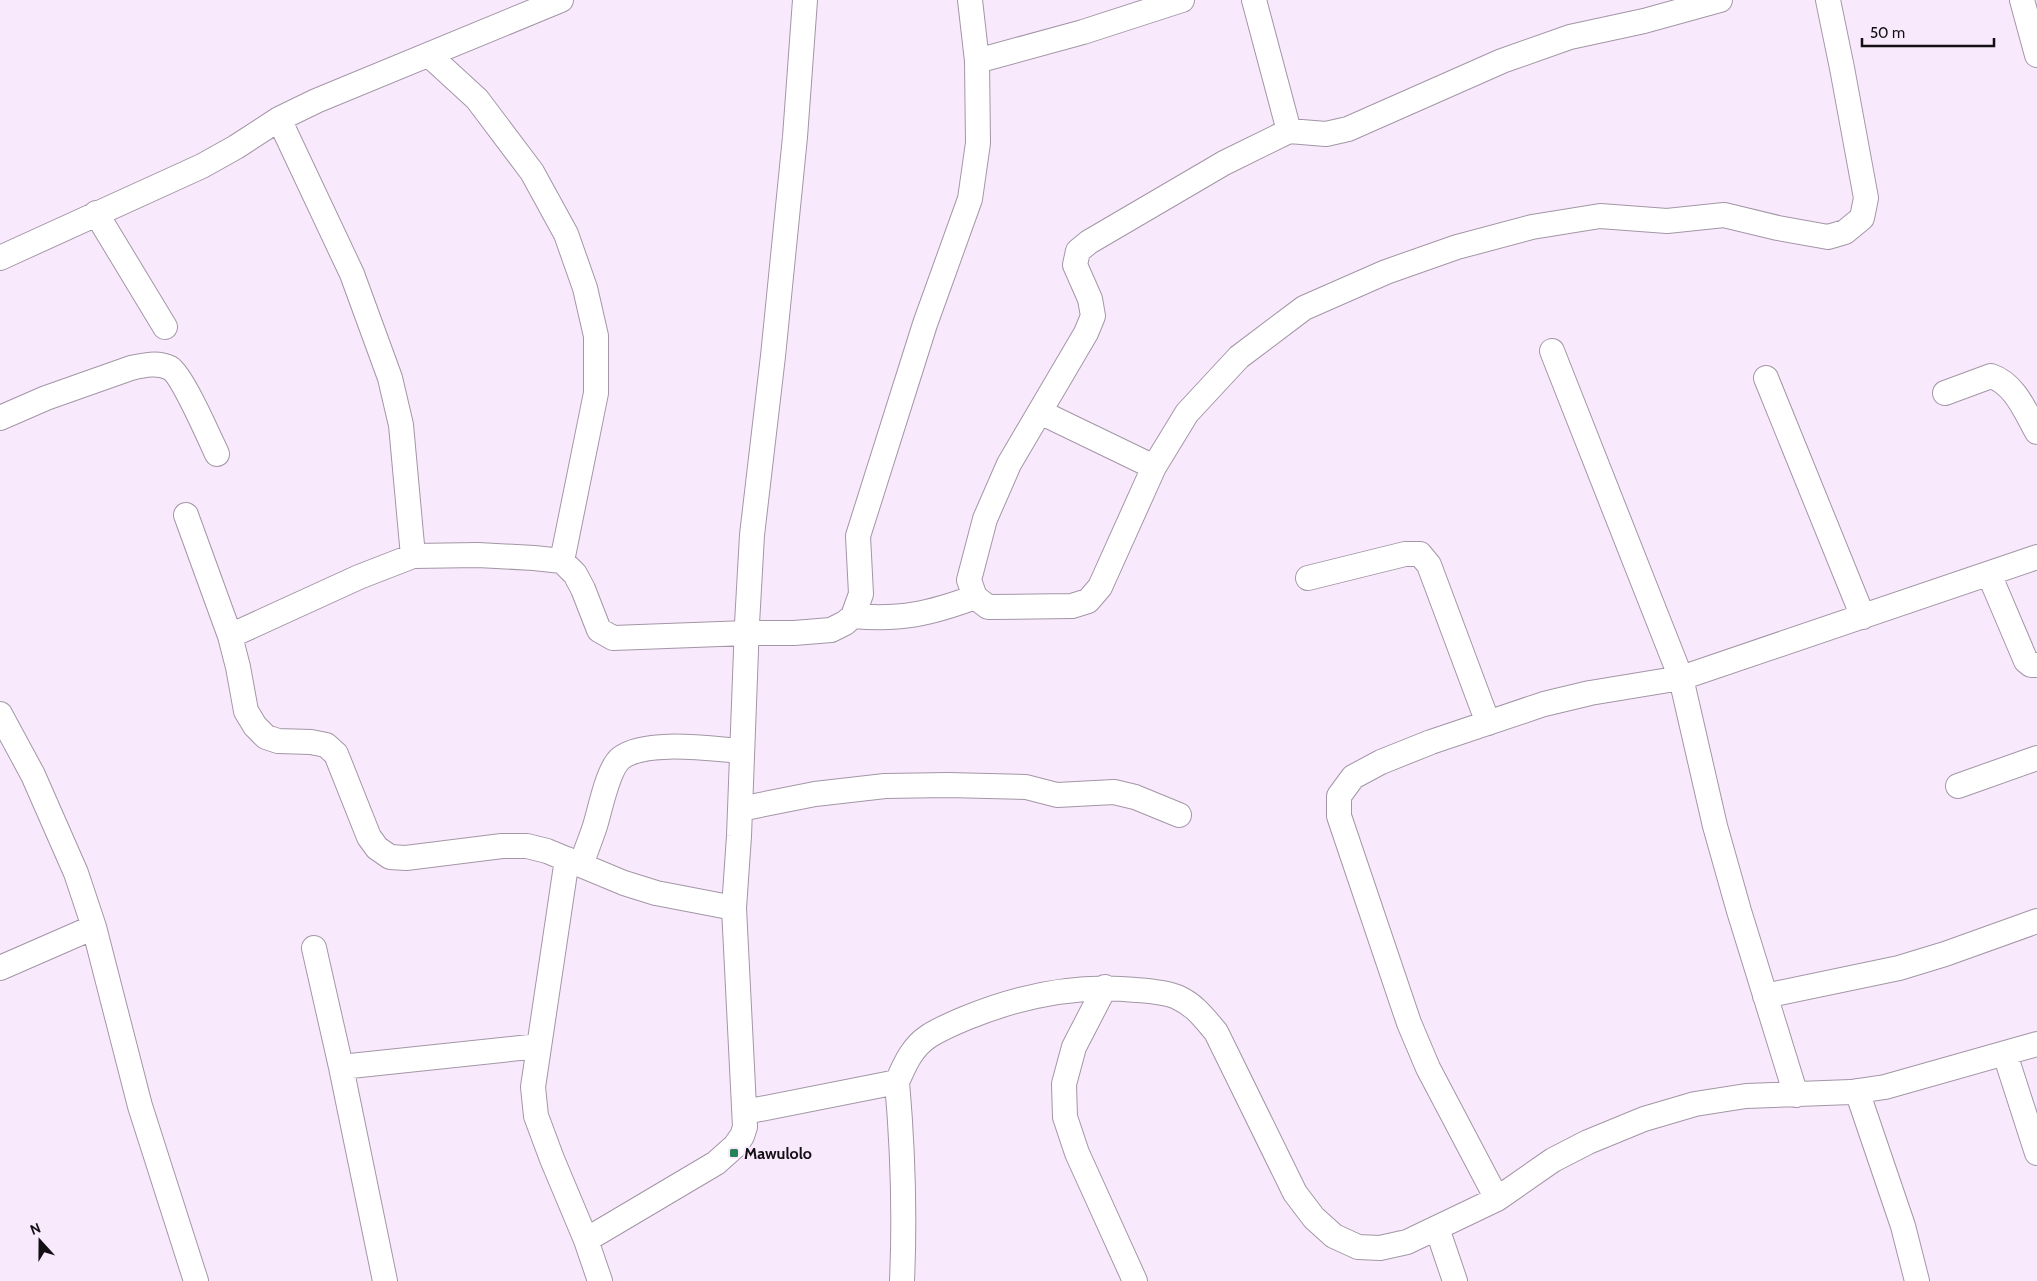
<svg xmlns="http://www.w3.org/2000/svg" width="2037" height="1281" font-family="Cabin,sans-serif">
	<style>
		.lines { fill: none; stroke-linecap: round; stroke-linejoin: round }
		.minor-casing { stroke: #a396a6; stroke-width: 26 }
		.minor { stroke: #fff; stroke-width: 24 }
		.poi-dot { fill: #278156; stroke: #f8eafc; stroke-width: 2 }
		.labels { text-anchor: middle; stroke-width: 4; stroke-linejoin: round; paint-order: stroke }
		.poi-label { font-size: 16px; font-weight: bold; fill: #130f14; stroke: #f8eafc; text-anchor: start }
	</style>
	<rect width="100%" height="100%" fill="#f8eafc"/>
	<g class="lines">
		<!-- minor casing -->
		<g class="minor-casing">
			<path id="minor" d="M1254,0L1289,131
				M1720,0L1644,21L1570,37L1502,61L1348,129L1326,134L1289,131L1224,163L1089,242L1078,251L1075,265L1090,299L1093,316L1086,333L1009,464L985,519L969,580L975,597L988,607L1072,606L1088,601L1100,587L1154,467L1187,413L1239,357L1304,308L1386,272L1457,247L1532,227L1600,216L1667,221L1724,215L1778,228L1828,237L1845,232L1862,218L1866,198L1842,68L1828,0
				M2022,0L2037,55
				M429,55L477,99L532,172L566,234L585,288L596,336V393L562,561
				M977,61L1083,32L1182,0
				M279,119L352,274L390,378L401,425L413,556
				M96,213L165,327
				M0,258L202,166L236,147L279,119L316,101L561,0
				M1552,351L1681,678L1715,826L1739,911L1796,1095
				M1766,378L1863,617
				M1945,393L1991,376C2015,384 2025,411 2037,432
				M1040,412L1154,467
				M0,418L46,398L131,368C144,365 158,362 170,368C182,375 210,439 217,454
				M186,515L230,636L238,667L246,711L255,726L266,737L278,741L311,742L326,745L336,754L369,837L377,848L390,857L406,858L502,846H527L547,851L624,883L656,893L734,908
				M1989,574L2026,661L2031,665H2037
				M1308,578L1405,554H1420L1429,565L1488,723
				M853,616C901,620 929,614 975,597
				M230,636L359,577L413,556L478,555L534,558L562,561L575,574L583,589L599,630L613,638L747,633H794L831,630L845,623L853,616L861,594L858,536L925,324L970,199L978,143L977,61L970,0
				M0,714L33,775L76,873L94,927L140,1106L196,1281
				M1958,786L2037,758
				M740,809L815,794L885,786L948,785L1026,787L1057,795L1114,792L1135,797L1179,815
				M567,859L533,1087L536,1116L552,1159L586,1240L600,1281
				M581,865C585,853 590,841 594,829C600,812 607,769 621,758C646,739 712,749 742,751
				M314,948L341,1067L385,1281
				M0,968L94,927
				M1105,987L1074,1047L1064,1084L1065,1117L1077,1153L1135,1281
				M1765,996L1899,968L1945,954L2037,921
				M2005,1054L2037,1153
				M341,1067L539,1046
				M897,1082C903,1150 905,1213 902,1281
				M1857,1091L1903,1226L1917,1281
				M745,1112L897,1082C905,1064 912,1047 929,1036C940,1029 954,1023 966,1018C1022,995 1077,984 1136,990C1149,991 1165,992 1177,997C1195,1005 1204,1018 1216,1032L1295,1193L1314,1218L1334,1236L1358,1247L1380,1248L1407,1242L1497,1199L1553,1160L1588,1142L1644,1119L1695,1104L1746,1096L1851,1092L1885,1087L2037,1044
				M1497,1199L1428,1068L1409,1023L1339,816V796L1353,777L1381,762L1431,742L1544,704L1590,693L1681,678L2037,557
				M1437,1228L1455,1281
				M586,1240L716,1163L735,1146L742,1136L745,1127L734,908L739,836L747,624L752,535L773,356L795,137L805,0"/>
		</g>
		<!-- minor -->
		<use href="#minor" class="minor"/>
	</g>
	<!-- markers -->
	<rect class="poi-dot" x="729" y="1148" width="10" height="10" rx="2.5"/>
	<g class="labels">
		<!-- poi labels -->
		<g class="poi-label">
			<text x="744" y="1159">Mawulolo</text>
		</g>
	</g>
	<!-- north arrow -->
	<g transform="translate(40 1241) rotate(339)" stroke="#f8eafc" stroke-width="4" paint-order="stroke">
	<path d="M0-4L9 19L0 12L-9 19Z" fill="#130f14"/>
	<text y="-8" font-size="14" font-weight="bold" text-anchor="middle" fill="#130f14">N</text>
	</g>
	<!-- scale -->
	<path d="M1862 38v8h132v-8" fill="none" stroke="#130f14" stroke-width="2.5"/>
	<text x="1870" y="38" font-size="15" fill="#130f14" stroke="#f8eafc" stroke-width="4" paint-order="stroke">50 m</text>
</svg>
